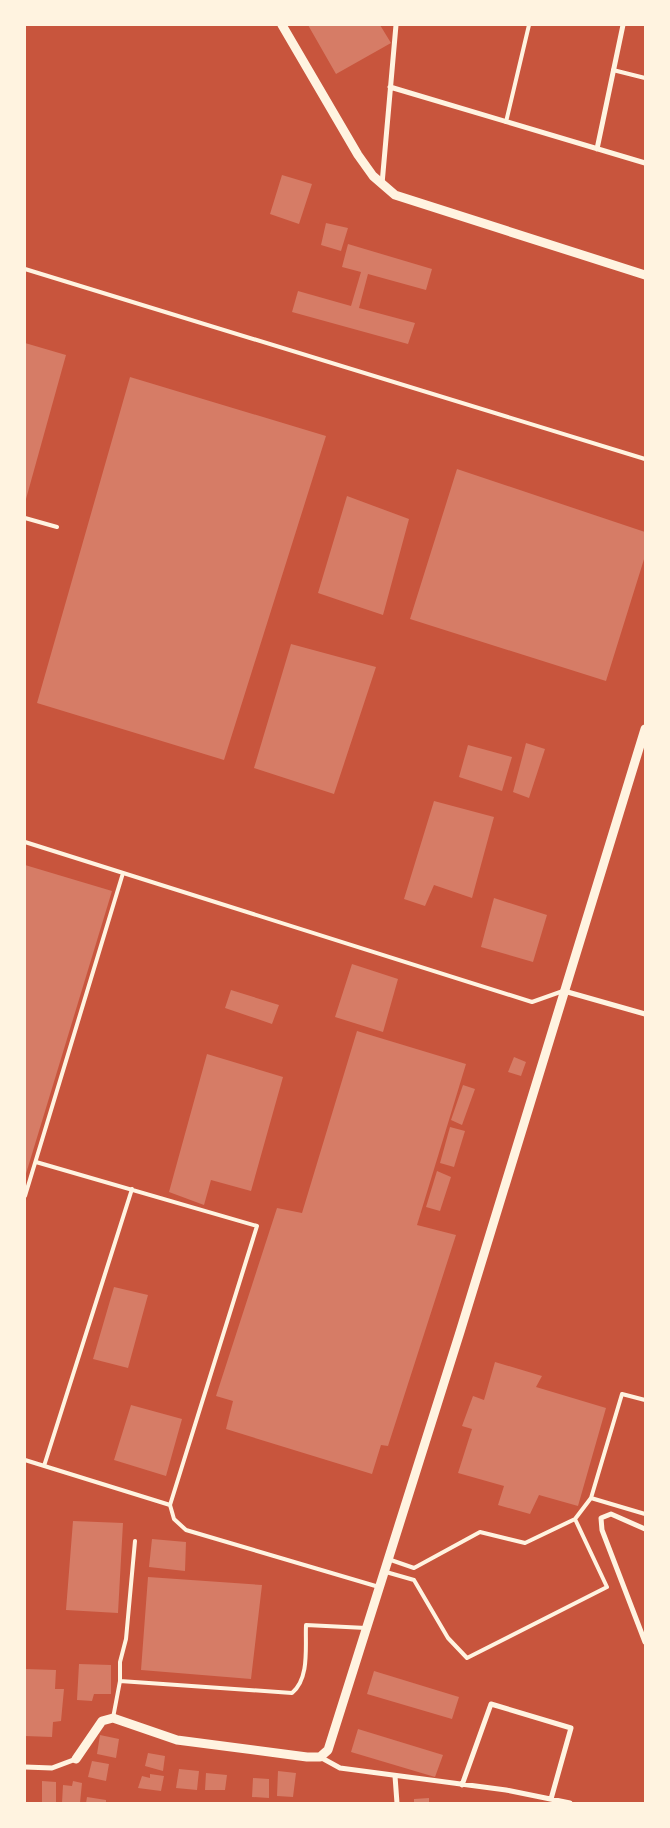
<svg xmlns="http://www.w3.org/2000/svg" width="670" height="1828" font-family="'Open Sans',sans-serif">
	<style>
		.building { fill: #d67c66 }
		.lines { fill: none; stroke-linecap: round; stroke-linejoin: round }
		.service { stroke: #fff3e0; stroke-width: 4 }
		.minor { stroke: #fff3e0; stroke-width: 5 }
		.tertiary { stroke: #fff3e0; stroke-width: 9 }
	</style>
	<rect width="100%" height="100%" fill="#c8553d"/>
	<!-- building -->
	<path class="building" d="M308,25H380L391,43L336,74Z
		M282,175L312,184L299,224L270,214Z
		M326,223L348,228L341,251L321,245Z
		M348,244L432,269L426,290L368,274L359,308L415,323L408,344L292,312L298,291L351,306L361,272L342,267Z
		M25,343L66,355L26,499H25Z
		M130,377L326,436L224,760L37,703Z
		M457,469L645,532V556L606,681L410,619Z
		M347,496L409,519L383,615L318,593Z
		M291,644L376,667L334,794L254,768Z
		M526,743L545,749L529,798L513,792Z
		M468,745L512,757L502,791L459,777Z
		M434,801L494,817L472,898L434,885L425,906L404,899Z
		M25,865L112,891L25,1177Z
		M494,898L547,915L533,962L481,947Z
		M352,964L398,979L383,1032L335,1017Z
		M231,990L279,1005L272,1024L225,1008Z
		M357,1031L466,1064L417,1225L456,1235L388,1446L381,1445L372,1474L226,1429L233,1401L216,1396L277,1208L302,1213Z
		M207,1054L283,1077L251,1191L211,1180L204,1205L169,1192Z
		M514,1057L526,1062L521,1076L508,1072Z
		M463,1085L475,1089L462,1125L451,1120Z
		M450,1127L465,1131L454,1167L440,1163Z
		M437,1171L451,1177L440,1211L426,1207Z
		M114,1287L148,1295L128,1368L93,1359Z
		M495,1362L542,1376L536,1387L606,1408L578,1506L539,1495L530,1514L498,1505L504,1486L458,1473L472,1429L462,1426L473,1396L484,1400Z
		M131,1405L182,1419L166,1476L114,1460Z
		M73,1521L123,1523L118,1613L66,1610Z
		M152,1539L186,1542L185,1571L149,1567Z
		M148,1577L262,1585L251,1679L141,1670Z
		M79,1664L111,1665V1694H94L92,1701L77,1700Z
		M25,1669L56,1670L55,1689H64L61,1721L53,1722L52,1737L25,1736Z
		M374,1671L459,1697L452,1719L367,1694Z
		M358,1729L443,1755L435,1777L351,1752Z
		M100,1735L119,1739L116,1758L97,1754Z
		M148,1753L165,1756L163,1771L145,1766Z
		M92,1761L109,1764L106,1781L88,1777Z
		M179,1769L199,1771L197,1790L176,1788Z
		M278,1771L296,1773L293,1797L277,1796Z
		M206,1773L227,1775L225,1790H205Z
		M150,1774L164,1776L161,1791L138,1788L142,1776L150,1778Z
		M253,1778L269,1779V1798L252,1797Z
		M42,1781L56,1782V1803H42Z
		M73,1781L82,1783L80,1803H62L63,1785L72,1786Z
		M87,1797L106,1800V1803H86Z
		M429,1798V1803H414V1799Z"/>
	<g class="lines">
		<!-- service -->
		<path class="service" d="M613,70L645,78
			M506,122L529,25
			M25,269L645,459
			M25,518L57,527
			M25,842L532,1002L563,991
			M36,1162L257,1226L170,1505L174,1519L186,1530L379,1587
			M25,1196L123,873
			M25,1460L170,1505
			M44,1466L132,1189
			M591,1498L645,1514
			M388,1559L414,1568L480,1532L525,1543L575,1519L591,1498L622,1394L645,1400
			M386,1572L414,1580L448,1638L467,1658L607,1587L575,1519
			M120,1681L292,1693C310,1678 305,1646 306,1625L366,1628
			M113,1718L120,1681V1662L126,1639L135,1541"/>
		<!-- minor -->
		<path class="minor" d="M390,87L645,163
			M597,149L623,25
			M382,184L396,25
			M564,991L645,1014
			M645,1529L611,1514L601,1518L602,1530L645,1642
			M320,1757L340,1768L506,1790L570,1803
			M25,1767L52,1768L76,1759
			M395,1776L397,1803
			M462,1785L491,1704L571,1728L551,1799"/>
		<!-- tertiary -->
		<path class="tertiary" d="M282,25L358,155L373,176L395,195L645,275
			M76,1759L102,1721L113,1718L177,1740L307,1757H320L328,1750L460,1332L645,729"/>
	</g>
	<!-- border -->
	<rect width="670" height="1828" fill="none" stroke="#fff3e0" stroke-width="52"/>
</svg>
